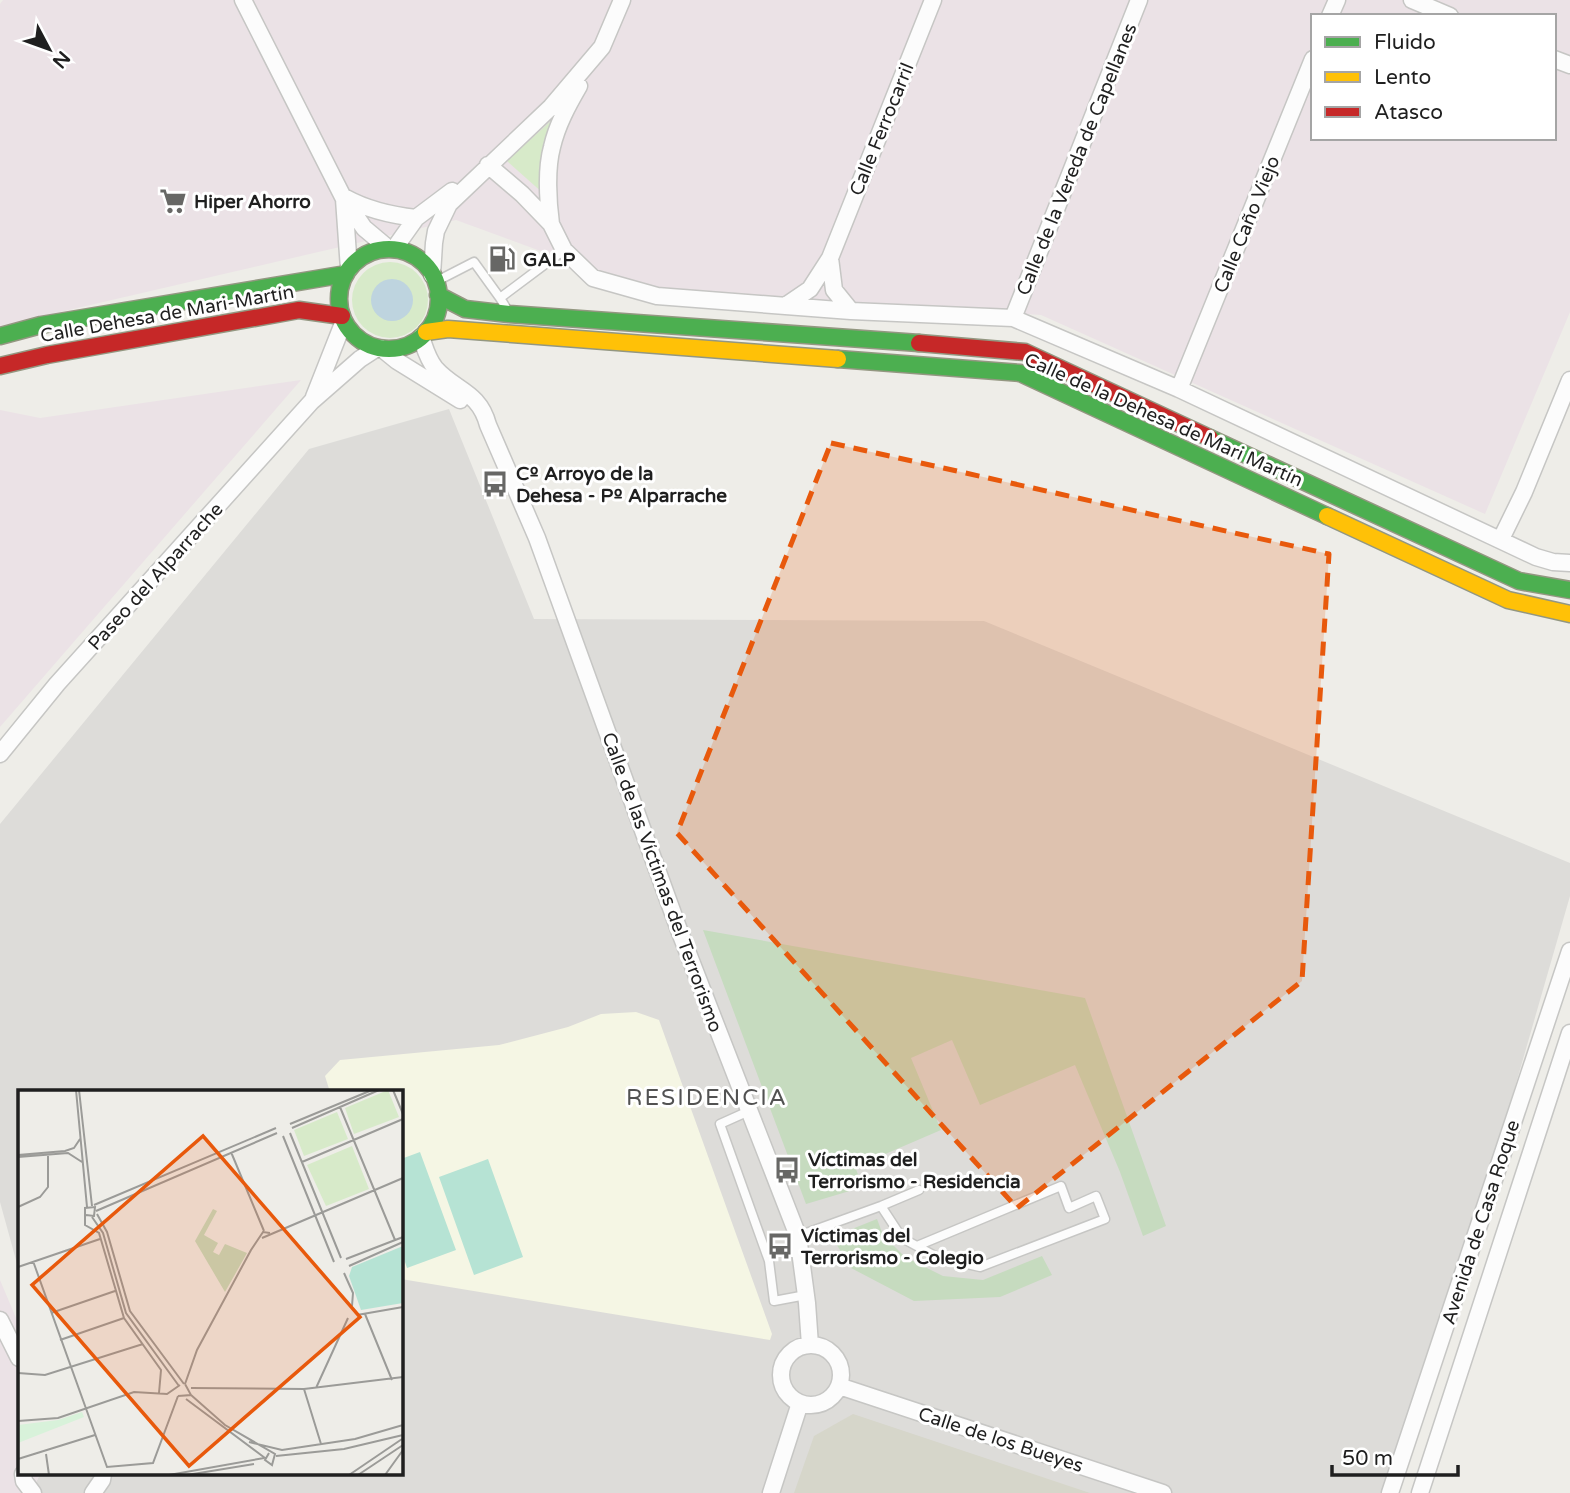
<svg xmlns="http://www.w3.org/2000/svg" width="1570" height="1493" font-family="'Varela Round',sans-serif">
	<style>
		.residential { fill: #dddcd9 }
		.industrial { fill: #ebe2e6; fill-rule: evenodd }
		.education { fill: #f5f6e4 }
		.construction { fill: #d6d6ca }
		.grass { fill: #d7eac9 }
		.forest { fill: #c6dbbf }
		.pitch { fill: #b6e3d4 }
		.water { fill: #bed4df }
		.lines { fill: none; stroke-linecap: round; stroke-linejoin: round }
		.lane-casing { stroke: #c6c6c4; stroke-width: 11 }
		.street-casing { stroke: #c6c6c4; stroke-width: 19 }
		.fast-casing { stroke: #939781; stroke-width: 19 }
		.slow-casing { stroke: #939781; stroke-width: 19 }
		.jam-casing { stroke: #939781; stroke-width: 19 }
		.lane { stroke: #fcfcfc; stroke-width: 8 }
		.street { stroke: #fcfcfc; stroke-width: 16 }
		.fast { stroke: #4caf50; stroke-width: 16 }
		.slow { stroke: #ffc107; stroke-width: 16 }
		.jam { stroke: #c62828; stroke-width: 16 }
		.marked { fill: #e8590c; fill-opacity: 0.2; stroke: #e8590c; stroke-width: 5; stroke-dasharray: 14 9; stroke-linejoin: round }
		.labels { text-anchor: middle; stroke-width: 6; stroke-linejoin: round; paint-order: stroke }
		.street-label { font-size: 19px; fill: #1f1f1f; stroke: #fff }
		.poi-label { font-size: 19px; font-weight: bold; fill: #1f1f1f; stroke: #fff; text-anchor: start }
		.quarter-label { font-size: 23px; letter-spacing: 2px; fill: #525252; stroke: #fff }
		.inset-road { fill: none; stroke: #9b9b98; stroke-width: 2 }
		.view { fill: #e8590c; fill-opacity: 0.15; stroke: #e8590c; stroke-width: 3.5 }
		.inset-edge { fill: none; stroke: #1f1f1f; stroke-width: 3.5 }
	</style>
	<rect width="100%" height="100%" fill="#eeede8"/>
	<!-- residential -->
	<path class="residential" d="M449,409L534,619L984,621L1570,863V896L1398,1493H31L40,1474H401V1092H19V1271L0,1202V824L309,449Z"/>
	<!-- industrial -->
	<path class="industrial" d="M3,0H1570V312L1485,514L1041,315L641,288L456,220L0,326V4ZM1313,16H1554V138H1313Z
		M301,380L0,727V410L40,418Z
		M0,1280L19,1325V1474H40L31,1493H0Z"/>
	<!-- education -->
	<path class="education" d="M636,1012L659,1020L772,1334L770,1340L401,1279V1092H330L325,1076L340,1060L499,1045L568,1027L601,1014Z"/>
	<!-- construction -->
	<path class="construction" d="M853,1414L1090,1493H794L814,1436Z"/>
	<!-- grass -->
	<path class="grass" d="M553,119L544,194L507,161Z
		M352 300a38 38 0 1 1 76 0a38 38 0 1 1-76 0Z"/>
	<!-- forest -->
	<path class="forest" d="M703,930L1085,998L1166,1226L1143,1236L1120,1172L1075,1065L980,1105L952,1040L911,1058L941,1130L855,1167L863,1187L806,1204Z
		M877,1219L883,1235L905,1257L943,1276L983,1280L1042,1256L1052,1275L1000,1297L914,1301L851,1268L832,1237Z"/>
	<!-- pitch -->
	<path class="pitch" d="M420,1152L456,1250L407,1268L401,1250V1159Z
		M488,1159L523,1257L474,1275L439,1177Z"/>
	<!-- water -->
	<path class="water" d="M371 300a21 21 0 1 1 42 0a21 21 0 1 1-42 0Z"/>
	<g class="lines">
		<!-- lane casing -->
		<g class="lane-casing">
			<path id="lane" d="M435,282L474,262L500,298L508,311
				M500,298L564,250
				M749,1111L720,1124L769,1261L774,1301L806,1295
				M881,1206L902,1238L937,1257L980,1267L1105,1219L1096,1196L1069,1208L1061,1186L917,1246
				M798,1236L881,1206L919,1190"/>
		</g>
		<!-- street casing -->
		<g class="street-casing">
			<path id="street" d="M243,0L343,197L364,228L389,249
				M1412,0L1450,16
				M1330,16L1337,0
				M1554,59L1570,65
				M488,165L522,194L551,224L564,250L593,278L657,296L851,311L1013,318L1179,389L1536,557L1553,562L1570,563
				M346,198C368,210 390,215 416,218
				M344,199L349,269
				M551,224C548,202 546,169 552,147C557,125 568,105 579,86
				M394,249L416,218L452,191
				M830,258L834,290L851,311
				M432,275L434,243L436,231L449,204L551,107L602,47L622,0
				M785,306L810,289L830,258L933,0
				M1013,318L1139,0
				M421,337C425,348 427,358 435,368C455,391 479,391 488,425L537,538L679,930L798,1236L807,1303L810,1345
				M381,348L397,361L460,400
				M1179,389L1313,59
				M314,397L344,321
				M1501,539L1524,492L1570,380
				M0,754L57,684L312,401L360,359L377,348
				M0,1320L19,1358
				M781 1375a30 30 0 1 1 60 0a30 30 0 1 1-60 0Z
				M839,1386L1163,1493
				M23,1474L24,1481L33,1493
				M93,1493L102,1480L103,1474
				M771,1493L800,1403
				M1390,1493L1570,951
				M1420,1493L1570,1033"/>
		</g>
		<!-- fast casing -->
		<g class="fast-casing">
			<path id="fast" d="M339 299a50 50 0 1 1 100 0a50 50 0 1 1-100 0Z
				M438,295L465,309L509,314L919,343
				M0,336L41,325L346,274
				M838,359L1020,373L1327,516
				M1210,438L1519,581L1570,590"/>
		</g>
		<!-- slow casing -->
		<g class="slow-casing">
			<path id="slow" d="M426,332L448,329L838,359
				M1327,516L1508,600L1570,614"/>
		</g>
		<!-- jam casing -->
		<g class="jam-casing">
			<path id="jam" d="M919,343L1025,352L1210,438
				M0,366L47,355L299,310L342,316"/>
		</g>
		<!-- lane -->
		<use href="#lane" class="lane"/>
		<!-- street -->
		<use href="#street" class="street"/>
		<!-- fast -->
		<use href="#fast" class="fast"/>
		<!-- slow -->
		<use href="#slow" class="slow"/>
		<!-- jam -->
		<use href="#jam" class="jam"/>
	</g>
	<!-- marked area -->
	<path class="marked" d="M831,443L1329,554L1302,981L1017,1208L677,833Z"/>
	<!-- icons -->
	<defs>
		<g id="supermarket-bare" transform="scale(2.1)"><path d="M-6-5.5h2.5l.6 2H6L4.5 2H-2.5L-4.4-4H-6ZM-1.5 3.2a1.3 1.3 0 1 0 .1 0ZM3 3.2a1.3 1.3 0 1 0 .1 0Z" fill="#676765" stroke="#fff" stroke-width="2.5" paint-order="stroke"/></g>
		<g id="fuel-bare" transform="scale(2.1)"><path d="M-5.5-6h7V0h2V4h1.3V-2.5L3-4.5l.8-.8L6-3V5H2.5V1h-1V6h-7ZM-4.2-4.7v3.2H.2V-4.7Z" fill="#676765" stroke="#fff" stroke-width="2.5" paint-order="stroke"/></g>
		<g id="bus-bare" transform="scale(2.1)"><path d="M-5-6H5V4H4V6H2V4H-2V6H-4V4H-5ZM-3.5-4V0h7V-4ZM-3.5 1.2v1.5H-2V1.2ZM2 1.2v1.5H3.5V1.2Z" fill="#676765" stroke="#fff" stroke-width="2.5" paint-order="stroke"/></g>
	</defs>
	<g fill-rule="evenodd">
		<use href="#supermarket-bare" x="173" y="201"/>
		<use href="#fuel-bare" x="502" y="259"/>
		<use href="#bus-bare" x="495" y="484"/>
		<use href="#bus-bare" x="787" y="1170"/>
		<use href="#bus-bare" x="780" y="1246"/>
	</g>
	<g class="labels">
		<!-- street labels -->
		<g class="street-label">
			<text transform="translate(881 129) rotate(-68)" y="7">Calle Ferrocarril</text>
			<text transform="translate(1076 159) rotate(-68)" y="7">Calle de la Vereda de Capellanes</text>
			<text transform="translate(1246 224) rotate(-68)" y="7">Calle Caño Viejo</text>
			<text transform="translate(167 313) rotate(-10)" y="7">Calle Dehesa de Mari-Martín</text>
			<text transform="translate(1164 419) rotate(24)" y="7">Calle de la Dehesa de Mari Martín</text>
			<text transform="translate(155 576) rotate(-48)" y="7">Paseo del Alparrache</text>
			<text transform="translate(663 882) rotate(70)" y="7">Calle de las Víctimas del Terrorismo</text>
			<text transform="translate(1480 1222) rotate(-72)" y="7">Avenida de Casa Roque</text>
			<text transform="translate(1001 1439) rotate(18)" y="7">Calle de los Bueyes</text>
		</g>
		<!-- poi labels -->
		<g class="poi-label">
			<text x="194" y="208">Hiper Ahorro</text>
			<text x="523" y="266">GALP</text>
			<text x="516" y="480">Cº Arroyo de la<tspan x="516" dy="22">Dehesa - Pº Alparrache</tspan></text>
			<text x="808" y="1166">Víctimas del<tspan x="808" dy="22">Terrorismo - Residencia</tspan></text>
			<text x="801" y="1242">Víctimas del<tspan x="801" dy="22">Terrorismo - Colegio</tspan></text>
		</g>
		<!-- quarter labels -->
		<g class="quarter-label">
			<text x="707" y="1105">RESIDENCIA</text>
		</g>
	</g>
	<!-- overview -->
	<g transform="translate(18 1090)">
		<rect width="385" height="385" fill="#eeede8"/>
		<path d="M370,0L381,27L336,44L327,18ZM319,22L330,49L286,66L276,40ZM334,56L351,99L308,116L289,75Z" fill="#d7eac9"/>
		<path d="M195,119L199,121L186,145L200,153L195,162L201,165L207,154L229,163L207,202L177,151Z" fill="#c6dbbf"/>
		<path d="M64,322L66,327L0,353V335L40,330Z" fill="#d8f2da"/>
		<path d="M385,156V213L343,220L331,186L334,177Z" fill="#b6e3d4"/>
		<path class="inset-road" d="M58,0L69,117M61,0L74,116M375,0L385,24M322,17L377,150M272,34L354,0M274,38L361,0M272,43L323,168M265,46L316,172M213,62L246,141M0,65L47,61L56,58L62,49M0,67L50,63L64,72M284,72L385,29M76,115L258,38M0,117L22,107L30,97V65M78,121L259,43M79,124L89,142L112,221L166,294M68,125L76,126L77,117L67,118V135L81,143L106,228L143,280L141,303M74,127L85,143L108,223L161,296M244,148L385,88M328,169L385,147M15,171L89,377L135,373L160,306M331,176L385,152M0,177L82,149M326,183L335,203L334,216M33,223L97,201M347,224L374,290M339,225L385,217M42,250L106,228M0,283L27,285L125,254M167,294L179,260L233,160L245,142L252,143M173,298L286,299L385,287M298,298L330,228M286,299L303,354M173,305L207,335L257,364L254,375L247,370L251,363M160,306L173,305L167,294M168,309L247,368M0,331L40,328L116,302L149,304L162,295M231,352L264,360L337,349L385,335M28,364L31,385M258,366L326,359L385,345M0,369L77,345M151,385L246,368M169,385L236,374M331,385L384,349M340,385L385,355M367,385L385,360"/>
		<path class="view" d="M185,46L342,227L171,376L14,195Z"/>
		<rect width="385" height="385" class="inset-edge"/>
	</g>
	<!-- legend -->
	<rect x="1311" y="14" width="245" height="126" fill="#ffffff" stroke="#a5a5a5" stroke-width="2"/>
	<rect x="1325" y="37" width="35" height="10" fill="#4caf50" stroke="#a5a5a5" stroke-width="2"/>
	<text x="1374" y="49" font-size="21" fill="#1f1f1f">Fluido</text>
	<rect x="1325" y="72" width="35" height="10" fill="#ffc107" stroke="#a5a5a5" stroke-width="2"/>
	<text x="1374" y="84" font-size="21" fill="#1f1f1f">Lento</text>
	<rect x="1325" y="107" width="35" height="10" fill="#c62828" stroke="#a5a5a5" stroke-width="2"/>
	<text x="1374" y="119" font-size="21" fill="#1f1f1f">Atasco</text>
	<!-- north arrow -->
	<g transform="translate(49 49) rotate(131)" stroke="#ffffff" stroke-width="5" paint-order="stroke">
	<path d="M0-5L12 26L0 18L-12 26Z" fill="#1f1f1f"/>
	<text y="-10" font-size="19" font-weight="bold" text-anchor="middle" fill="#1f1f1f">N</text>
	</g>
	<!-- scale -->
	<path d="M1332 1465v10h126v-10" fill="none" stroke="#1f1f1f" stroke-width="3.5"/>
	<text x="1342" y="1465" font-size="21" fill="#1f1f1f" stroke="#ffffff" stroke-width="5" paint-order="stroke">50 m</text>
</svg>
